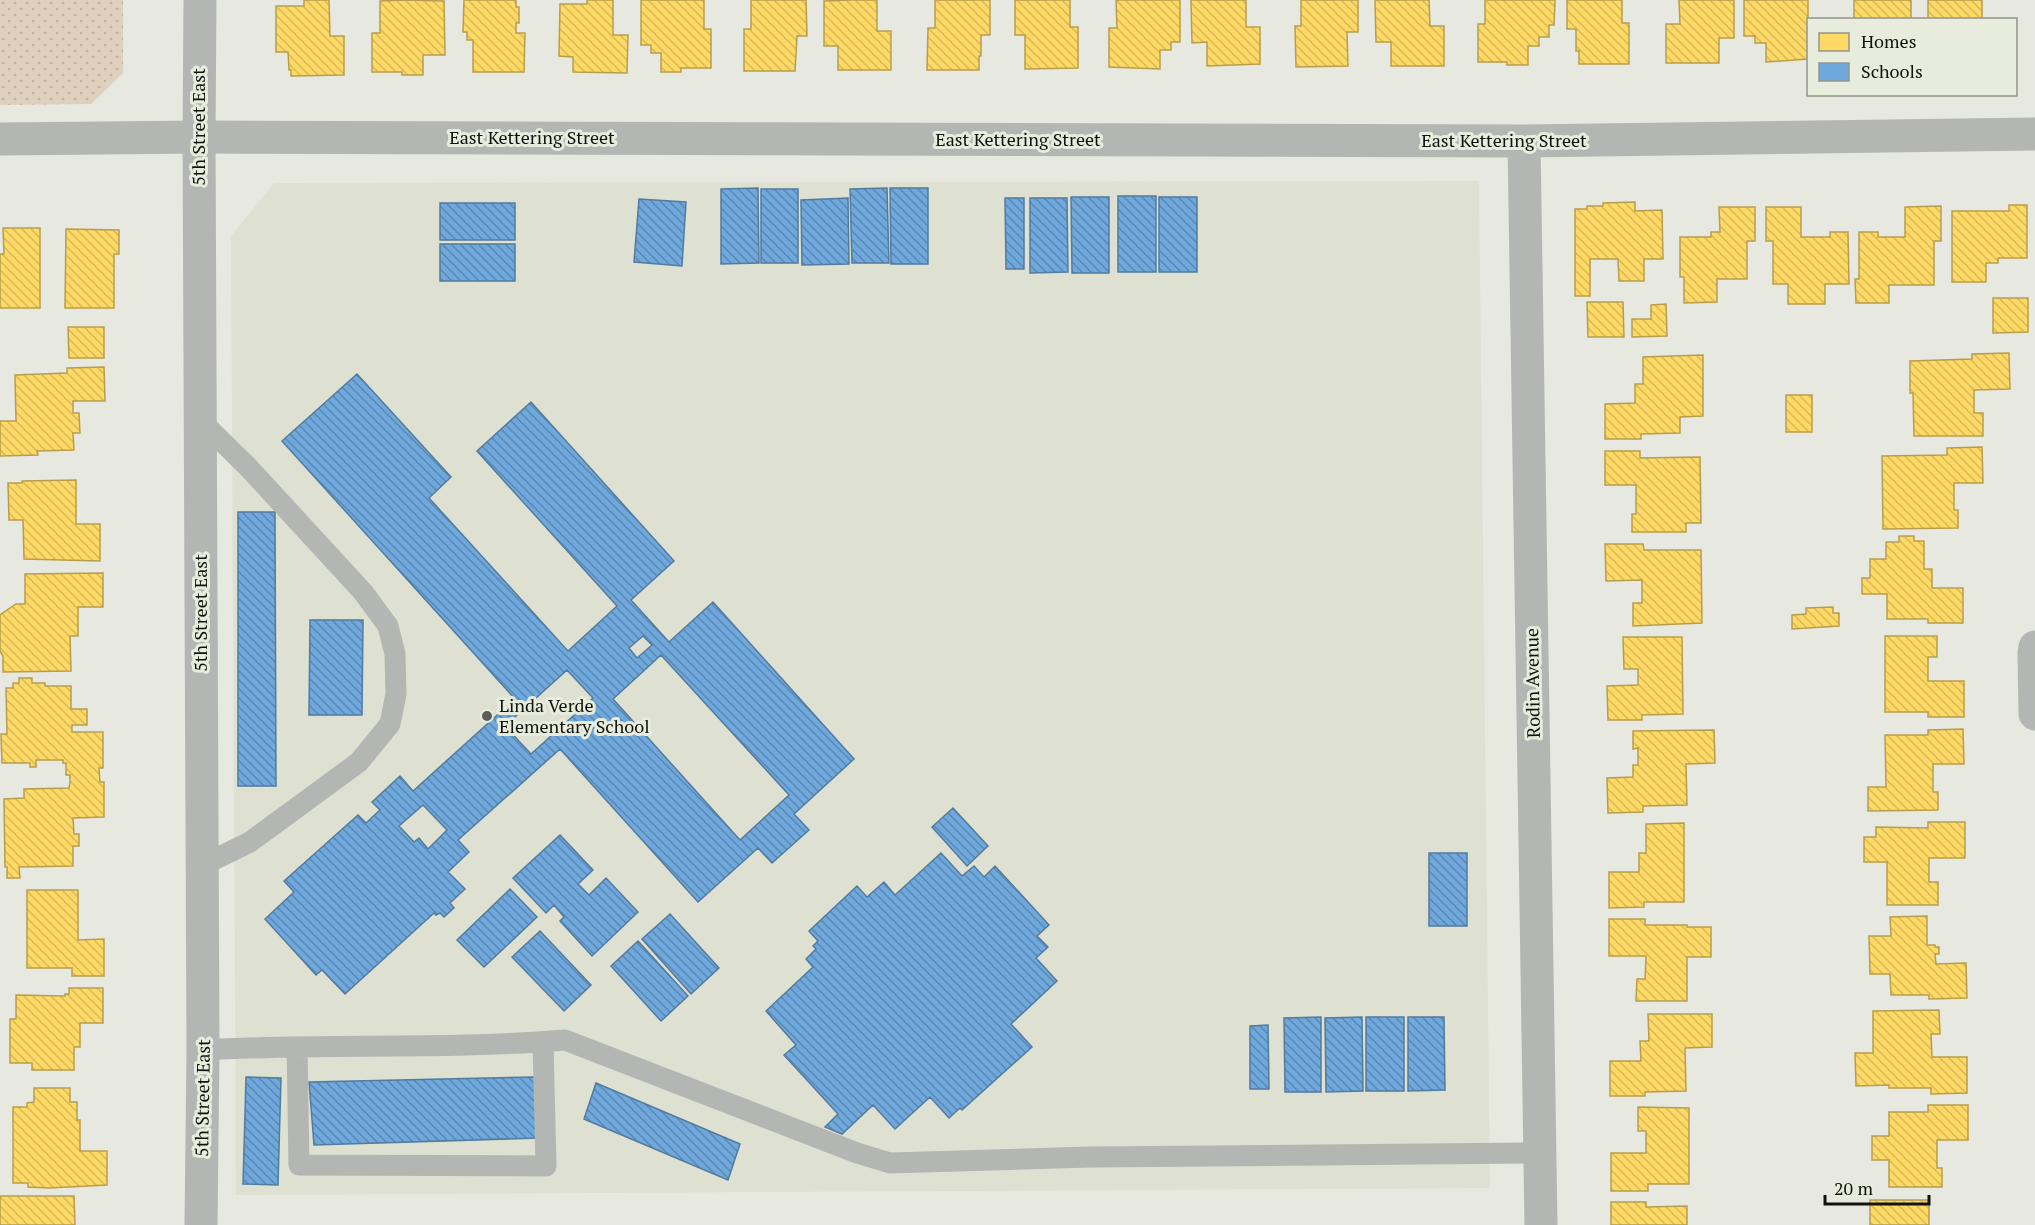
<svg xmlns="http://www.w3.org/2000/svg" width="2035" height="1225" font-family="'PT Serif',serif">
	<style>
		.built { fill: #dee1d1 }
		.grass { fill: url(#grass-dots) }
		.homes { fill: url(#homes-back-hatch); stroke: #b89e4c; stroke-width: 1.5 }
		.schools { fill: url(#schools-back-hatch); stroke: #537b9e; stroke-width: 1.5; fill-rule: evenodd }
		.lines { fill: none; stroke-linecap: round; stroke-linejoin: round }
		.service { stroke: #b4b6b3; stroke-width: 21 }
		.minor { stroke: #b4b6b3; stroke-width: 33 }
		.tertiary { stroke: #b4b6b3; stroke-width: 33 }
		.poi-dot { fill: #5c5e58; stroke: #e8ecdd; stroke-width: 2 }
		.labels { text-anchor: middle; stroke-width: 6; stroke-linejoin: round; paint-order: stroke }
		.street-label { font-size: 18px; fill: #11130e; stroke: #e8ecdd }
		.poi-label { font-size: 18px; fill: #11130e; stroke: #e8ecdd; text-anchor: start }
	</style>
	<defs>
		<pattern id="grass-dots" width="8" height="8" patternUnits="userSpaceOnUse" patternTransform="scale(1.5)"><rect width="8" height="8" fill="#e0d1be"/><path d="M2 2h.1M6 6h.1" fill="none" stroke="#bfb3a2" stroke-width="1.8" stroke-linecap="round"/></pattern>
		<pattern id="homes-back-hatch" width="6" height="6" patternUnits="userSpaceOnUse" patternTransform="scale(1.5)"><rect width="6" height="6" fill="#ffd966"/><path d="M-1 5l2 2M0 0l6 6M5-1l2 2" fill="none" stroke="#dab957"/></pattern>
		<pattern id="schools-back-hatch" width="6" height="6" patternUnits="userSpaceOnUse" patternTransform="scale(1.5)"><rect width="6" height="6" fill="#6fa8dc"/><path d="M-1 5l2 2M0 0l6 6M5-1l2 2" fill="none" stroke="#5a88b1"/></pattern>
	</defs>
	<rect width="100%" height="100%" fill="#e7e8e0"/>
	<!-- built -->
	<path class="built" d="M1479,181L1490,1188L236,1195L231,236L274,183Z"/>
	<!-- grass -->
	<path class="grass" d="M0,0H123V73L91,104L0,105Z"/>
	<!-- homes -->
	<path class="homes" d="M304,0H329L330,36H344V75L291,76V70H289L288,52H276V6H304Z
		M406,0L444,1L445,55H423V75H402V72H372V33H380V1Z
		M464,0H516V7H519V23H516V33H525L524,72H473V40H467V32H463Z
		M587,0H613V35H628L627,73L573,72V57L559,56L560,4H587Z
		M641,0H704V29H711V68H681V72H661V53H651V45H641Z
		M751,0H806L807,36H797L795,71H744V29H751Z
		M851,0H877V31H891V70H838V46H824V1Z
		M935,0H990V35H981V56H979V70H927L928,28H935Z
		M1015,0H1070V27H1078V68L1025,69V35H1015Z
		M1116,0H1180V42H1171V50H1160V69L1109,67V28H1117Z
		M1191,0H1246V27H1260V64L1207,66V42L1192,43Z
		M1301,0H1358V32H1347L1348,66L1296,67L1295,26H1301Z
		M1375,0H1429L1430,26H1444V66H1391V42H1376Z
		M1485,0H1555L1554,25H1549V37H1539V46H1528V65H1507V62H1478V24H1485Z
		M1567,0H1622V23H1629V64H1579V51H1576V29H1567Z
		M1679,0H1734V38H1719V63H1666V24H1680Z
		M1744,0H1808V59L1766,62V43H1755V36H1744Z
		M1854,0H1911V20H1854Z
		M1928,0H1982V19L1997,20H1928Z
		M1635,202V211L1662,210L1663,259H1644V281H1619L1618,259H1590V296H1575V209H1587V206H1603V203Z
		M2009,205H2027V258H1998V263H1986V282H1952V211H2009Z
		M1941,206V241H1934V285H1889V303H1856L1855,279H1859V232H1878V237H1905V207Z
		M1719,207H1755V241H1747V279H1717V302L1684,303V277H1680V237H1711V232H1720Z
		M1766,207H1801V237H1830V232H1848L1849,284H1825V304H1788V284H1773V241H1766Z
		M3,228H40V308H0V254H4Z
		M66,229L119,230V254H114V308H65Z
		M1993,298H2028V332L1993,333Z
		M1587,302H1623L1624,337H1588Z
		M1666,304L1667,336L1632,337V319H1651V305Z
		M68,327H104V358H69Z
		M2009,353L2010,389L1974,390V413H1983V436H1914L1913,393H1910V361L1972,359V354Z
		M1703,355V416L1680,417V433L1641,434V439H1605V404L1635,403V384H1643V357Z
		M104,367L105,401H73V413H79L80,433H73L74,450L37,451L38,455L0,456V421H16L15,375L67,373V368Z
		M1786,395H1812V432H1786Z
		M1982,447L1983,483H1954V510H1958V528L1883,529L1882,456L1947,455V448Z
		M1605,451H1640V458L1700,457L1701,523H1686V532H1632V514H1636V485H1605Z
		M76,480V524H100V561L24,559L23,520H9L8,483H22V481Z
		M1899,536H1914V541H1924V569H1932V588H1963V623H1928V619H1887V594H1862V578H1870V559H1886V542H1899Z
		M1605,544H1643L1644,550H1701L1702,623L1633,626V603H1642V580L1606,581Z
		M103,573V607H78V636H70L71,671L3,672V656L0,651V615L16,604H25V574Z
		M1833,607V613H1839V626L1792,629V615L1806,614V608Z
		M1885,636H1937V657H1928V681H1964V717H1928V712H1885Z
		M1623,637H1682L1683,714L1642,715V720H1608L1607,686L1638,685V669H1624Z
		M19,678H32V683H45V686H71V709H87V725H72V732H103V768H99L100,782H104V817L73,818L74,834H79V846H73V866L19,867L20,878H7V867H5L4,799L24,798V789L69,788L70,782V775H66V763H63V760H36V767H30V763H2L1,734H7L6,688H13V683H19Z
		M1963,729L1964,764H1933V792H1938V810L1868,811V787H1886L1885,735H1928V730Z
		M1714,730L1715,763L1686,764L1687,805L1643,806V812L1608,813L1607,778L1633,777V765H1638V748L1633,749V731Z
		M1928,822H1965V858H1929V882H1938V905H1887V862H1864V837H1876V827L1928,828Z
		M1684,823V902H1644V907L1609,908V872H1639V853H1646V824Z
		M27,890H78V940L104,939V976H72V968H27Z
		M1927,916V945H1935V947H1939V954H1935L1936,964L1966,963L1967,998L1929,999V995H1891L1890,974H1870L1869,936H1891L1890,917Z
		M1609,919H1645V925H1687V927H1711V957H1687V1001H1636L1637,979H1645L1646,956H1609Z
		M69,988H103V1023H80V1047H74V1070H32V1063H10V1019H16V995L65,996V994H69Z
		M1939,1010L1940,1034H1931L1932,1057H1967V1093L1931,1094V1088H1889V1085L1856,1086L1855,1053H1873V1011Z
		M1648,1014H1712V1047L1685,1048L1686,1091L1645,1092V1096H1610V1061H1641L1640,1041H1649Z
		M34,1088H70V1102H77V1120H80V1151H107V1185L49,1188L28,1187V1183H13V1107H27V1103L34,1102Z
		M1928,1105H1968V1140H1937V1168H1942V1187H1889V1160H1872V1136H1889V1112H1928Z
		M1638,1107L1689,1108V1184H1648V1191H1611V1153H1646V1131H1638Z
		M0,1196H74L75,1225H0Z
		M1870,1200H1929V1225H1870Z
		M1611,1202H1646V1207L1687,1206V1225H1611Z"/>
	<!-- schools -->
	<path class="schools" d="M758,188L759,263L721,264V189Z
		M887,188L889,263H852L850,189Z
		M890,188H928V264H891Z
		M761,189H798V263H761Z
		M1118,196H1156V272H1118Z
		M1071,197H1109V273H1072Z
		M1159,197H1197V272H1159Z
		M848,198L849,264L802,265L801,200Z
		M1005,198H1024V269H1006Z
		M1030,198H1067L1068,272L1030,273Z
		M639,199L686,202L682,266L634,262Z
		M440,203H515V240H440Z
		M440,244H515V281H440Z
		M357,374L451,477L429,498L568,651L617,606L477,451L531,402L674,561L631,600L669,642L713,602L854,759L794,814L809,830L772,863L758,848L698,902L560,749L458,840L469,852L448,872L465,889L450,903L454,908L444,917L440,913L436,915L434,913L345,994L322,970L316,975L265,919L294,892L284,881L358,815L366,823L380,810L372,802L400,776L413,791L515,699L282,441ZM643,636L652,645L637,658L629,648ZM661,655L789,795L740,840L613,699ZM567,670L593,698L531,754L505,726ZM423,805L447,830L428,849L419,838L414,842L399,826Z
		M238,512H275L276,786H238Z
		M310,620H363L362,715H309Z
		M953,808L988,846L967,866L932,827Z
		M560,835L593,870L578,884L589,895L606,878L638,912L592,956L560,921L564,917L554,905L546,913L513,878Z
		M941,853L962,876L974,866L984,877L995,866L1049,925L1037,936L1048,947L1036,958L1057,981L1011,1024L1032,1047L962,1110L960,1108L949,1118L930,1097L895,1129L873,1105L842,1134L825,1127L838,1114L784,1055L796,1045L766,1011L813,967L806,959L816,949L813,946L818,941L809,931L857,886L867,897L884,882L895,895Z
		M1429,853H1467V926H1429Z
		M510,889L537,917L484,967L457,940Z
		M670,914L719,968L691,994L642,939Z
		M540,931L591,985L564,1011L512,957Z
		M638,941L688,996L661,1021L611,966Z
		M1321,1017V1092H1285L1284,1018Z
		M1362,1017L1363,1091L1326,1092L1325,1018Z
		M1366,1017H1404V1091H1366Z
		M1408,1017H1444L1445,1090L1408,1091Z
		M1268,1025L1269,1089H1250V1026Z
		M246,1077L281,1078L278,1185L243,1184Z
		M536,1077L538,1138L314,1145L309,1082Z
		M596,1083L740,1144L728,1180L584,1119Z"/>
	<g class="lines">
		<!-- service -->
		<path class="service" d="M201,421L248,467L363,592L388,626L395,654L396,694L390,724L359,762L250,842L203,865
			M297,1047L299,1165L546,1166L543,1042
			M203,1050C324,1043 445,1050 565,1040L857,1153L890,1163L1090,1157L1540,1153"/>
		<!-- minor -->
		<path class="minor" d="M0,139L199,137L1524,141L2035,134
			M1524,141L1541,1225
			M2035,647L2034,653L2035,714"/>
		<!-- tertiary -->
		<path class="tertiary" d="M200,0L199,137L203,1050L201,1225"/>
	</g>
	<!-- markers -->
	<circle class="poi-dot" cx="487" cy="716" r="6"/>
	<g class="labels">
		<!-- street labels -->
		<g class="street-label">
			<text transform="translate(199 127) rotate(-90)" y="6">5th Street East</text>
			<text x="532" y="144">East Kettering Street</text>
			<text x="1018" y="146">East Kettering Street</text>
			<text x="1504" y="147">East Kettering Street</text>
			<text transform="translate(201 613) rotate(-90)" y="6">5th Street East</text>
			<text transform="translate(1533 683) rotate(-91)" y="6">Rodin Avenue</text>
			<text transform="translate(203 1098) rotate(-89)" y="6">5th Street East</text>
		</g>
		<!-- poi labels -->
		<g class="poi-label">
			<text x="499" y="712">Linda Verde<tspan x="499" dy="21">Elementary School</tspan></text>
		</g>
	</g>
	<!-- legend -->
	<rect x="1807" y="18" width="210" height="78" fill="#e8ecdd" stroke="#92958a" stroke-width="1.5"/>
	<rect x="1819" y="33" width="30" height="18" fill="#ffd966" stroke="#92958a" stroke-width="1.5"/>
	<text x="1861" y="48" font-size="18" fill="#11130e">Homes</text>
	<rect x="1819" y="63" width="30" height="18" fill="#6fa8dc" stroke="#92958a" stroke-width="1.5"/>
	<text x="1861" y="78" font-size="18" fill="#11130e">Schools</text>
	<!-- scale -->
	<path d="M1825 1195v9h104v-9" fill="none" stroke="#11130e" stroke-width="3"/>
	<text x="1834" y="1195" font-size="18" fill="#11130e" stroke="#e8ecdd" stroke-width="4.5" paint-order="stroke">20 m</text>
</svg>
